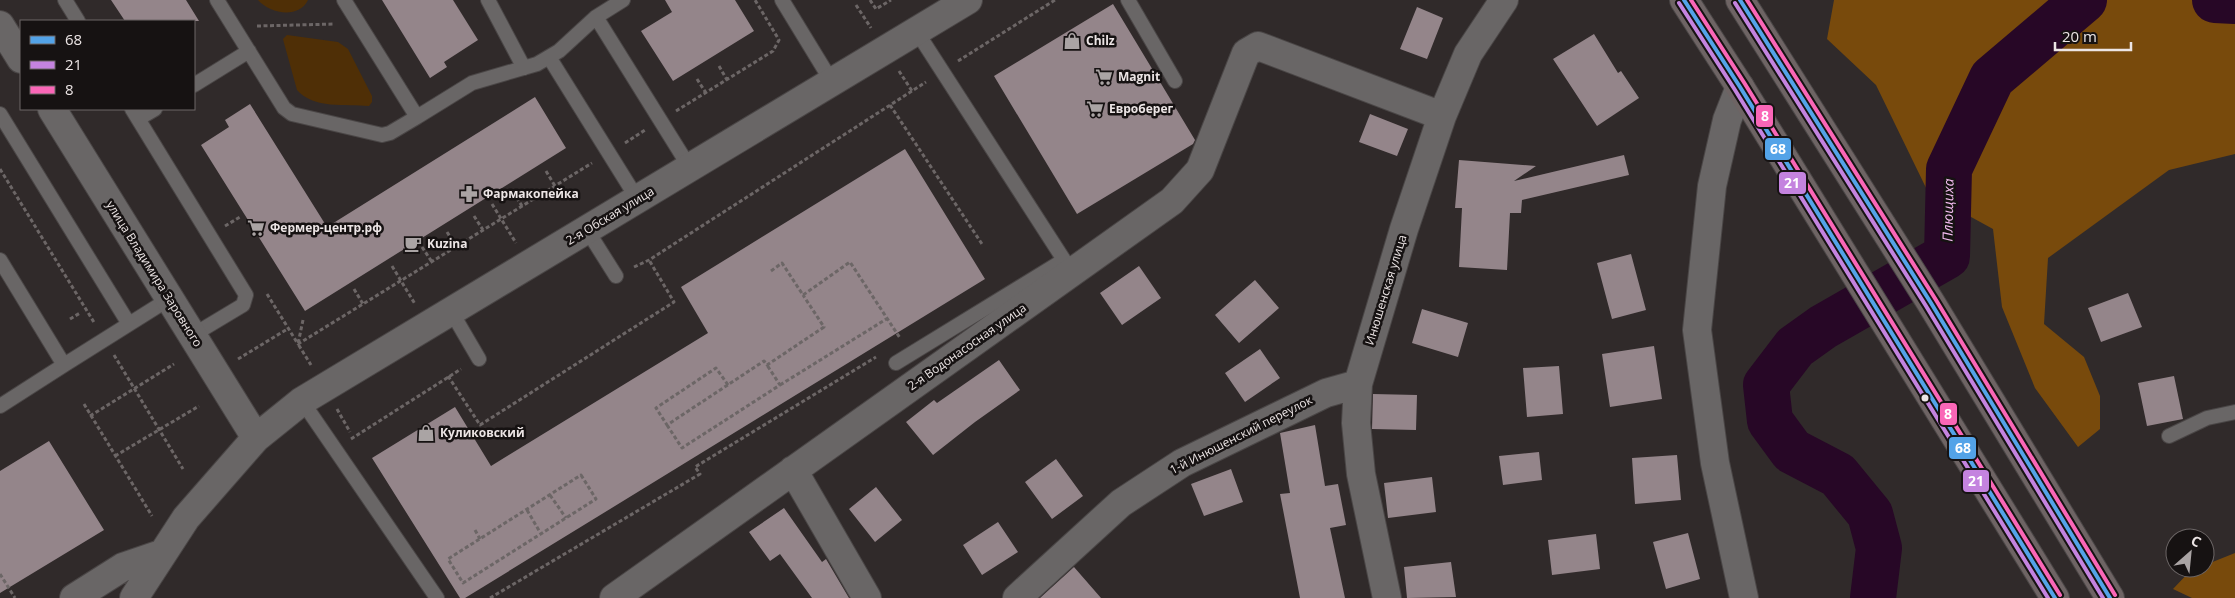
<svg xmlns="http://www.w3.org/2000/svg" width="2235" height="598" font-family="'Open Sans',sans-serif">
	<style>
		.green { fill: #4f2f06 }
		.forest { fill: #784a0c }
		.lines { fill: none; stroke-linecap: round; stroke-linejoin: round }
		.river { stroke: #270726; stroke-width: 46 }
		.building { fill: #94858a }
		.service-casing { stroke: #4a4646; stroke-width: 16 }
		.minor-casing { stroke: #4a4646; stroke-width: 30 }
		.trunk-casing { stroke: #4a4646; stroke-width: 30 }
		.path { stroke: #6c6666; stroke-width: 3; stroke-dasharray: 4 2.5; stroke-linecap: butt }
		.service { stroke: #696666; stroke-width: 14 }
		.minor { stroke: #696666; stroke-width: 28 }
		.trunk { stroke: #6e6464; stroke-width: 28 }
		.bus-1-casing { stroke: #161212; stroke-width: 8 }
		.bus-2-casing { stroke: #161212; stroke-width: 8 }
		.bus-3-casing { stroke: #161212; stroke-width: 8 }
		.bus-1 { stroke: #53a3e8; stroke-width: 4 }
		.bus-2 { stroke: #c483df; stroke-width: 4 }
		.bus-3 { stroke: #fa66b7; stroke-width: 4 }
		.bus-dot { fill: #ece5e5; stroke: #161212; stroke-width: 2 }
		.labels { text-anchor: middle; stroke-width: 5; stroke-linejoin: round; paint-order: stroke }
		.poi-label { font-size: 12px; font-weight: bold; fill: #ece5e5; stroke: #161212; text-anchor: start }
		.street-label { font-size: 12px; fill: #ece5e5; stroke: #161212 }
		.water-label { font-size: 14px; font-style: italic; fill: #f6bdf3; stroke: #161212 }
		.line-badge { stroke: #161212; stroke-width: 2 }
		.badge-label { font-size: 14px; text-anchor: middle; font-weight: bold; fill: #fff }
	</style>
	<rect width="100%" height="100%" fill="#302a2a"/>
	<!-- green -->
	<path class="green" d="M258,0H308C299,19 270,14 258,0Z
		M287,35L338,42L348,49L372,96V102L369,106C346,104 313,109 297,90L284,43L283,39Z"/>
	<!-- forest -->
	<path class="forest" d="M1834,0H2235V154L2169,170L2048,258L2044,324L2084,357L2100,396V429L2078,447L2035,388L2002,307L1993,229L1929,194L1876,85L1827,39Z
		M2235,553V598H2192L2173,589L2192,569L2205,568V565Z"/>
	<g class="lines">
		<!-- river -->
		<path class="river" d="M2215,0L2235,1
			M1873,598L1879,548L1870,514L1838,475L1792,451L1770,421L1766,385L1795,347L1823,327L1947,256L1949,169L1992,78L2084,0"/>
	</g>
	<!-- building -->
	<path class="building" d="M111,0H186L199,21H125Z
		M382,0H453L478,40L444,62L447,67L430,78Z
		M665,0H735L754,31L673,81L641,31L672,12Z
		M1113,4L1195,140L1193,144L1077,214L994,76Z
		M1417,7L1443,18L1427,59L1400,49Z
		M1594,34L1618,73L1621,71L1639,98L1597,126L1553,59Z
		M535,97L566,148L305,311L201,145L229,127L225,120L250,104L327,227Z
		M1370,114L1408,129L1397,156L1359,142Z
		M905,149L985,279L465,598H460L372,458L455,407L491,466L708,333L681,287Z
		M1624,155L1629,175L1522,200L1521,213H1510L1507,270L1459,267L1462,208H1455L1459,160L1536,166L1514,181Z
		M1631,254L1646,310L1612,319L1597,263Z
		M1139,266L1161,298L1122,325L1100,293Z
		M1255,280L1279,308L1239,343L1215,315Z
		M2128,293L2142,327L2101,342L2088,308Z
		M1422,309L1468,323L1458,357L1412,343Z
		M1654,346L1662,399L1610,407L1602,354Z
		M1260,349L1280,378L1245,402L1225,373Z
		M999,360L1020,390L975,422L933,455L906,422L934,400L937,403Z
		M1559,366L1563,414L1527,417L1523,368Z
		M2174,376L2183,419L2147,426L2138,383Z
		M1373,394L1417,395L1416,430L1372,429Z
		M1315,425L1325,486L1338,484L1346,525L1330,528L1345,598H1300L1280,494L1290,493L1280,433Z
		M49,441L104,530L0,593V471Z
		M1539,452L1542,480L1503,485L1499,456Z
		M1677,455L1681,500L1635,504L1632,458Z
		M1056,459L1083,496L1052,519L1025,482Z
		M1231,469L1243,502L1204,516L1191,484Z
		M1432,477L1436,512L1388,518L1384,483Z
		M876,487L902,520L875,542L849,509Z
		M784,508L822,562L826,559L849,598H812L780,554L770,561L749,532Z
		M998,522L1018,552L982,575L963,545Z
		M1688,533L1700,579L1666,589L1653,542Z
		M1596,534L1600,569L1552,575L1548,540Z
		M1451,562L1456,597L1407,598L1404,567Z
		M1074,567L1101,598H1040Z"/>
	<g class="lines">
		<!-- service casing -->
		<g class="service-casing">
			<path id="service" d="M65,0L78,21
				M217,0L284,108L292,114L382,135L390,133L417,117
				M344,0L417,117L472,83L537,64L559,51L596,17L623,0
				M488,0L524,68
				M782,0L832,82
				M1128,0L1175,81
				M596,17L690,168
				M549,57L638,200
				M194,85L249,51
				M132,109L246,295L243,305L193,335
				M0,114L129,324
				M138,119L155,109
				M587,230L616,276
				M0,260L64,365L169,299
				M451,311L479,359
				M896,363L1064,260L917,32
				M302,401L437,598
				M0,406L64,365
				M2169,436L2207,418L2235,412"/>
		</g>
		<!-- minor casing -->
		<g class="minor-casing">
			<path id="minor" d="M0,25L21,59
				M1740,87L1727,120L1712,186L1697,330L1715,463L1744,598
				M52,109L256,438
				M793,470L867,598
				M74,598L123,567L161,554
				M134,598L186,518L256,438L302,401L968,0
				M614,598L1172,201L1200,170L1246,53L1258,46L1442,116
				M1017,598L1121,503L1182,463L1326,393L1358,384
				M1387,598L1361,474L1356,423L1358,384L1404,229L1442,116L1468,54L1504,0"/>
		</g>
		<!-- trunk casing -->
		<g class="trunk-casing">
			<path id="trunk" d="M1684,0L1740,87L2055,598
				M1740,0L1931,303L2110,598"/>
		</g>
		<!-- path -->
		<path class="path" d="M870,0L876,9L891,0
			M856,5L871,28
			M257,26L335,24
			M958,61L1055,0
			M719,66L727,80
			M899,71L912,91
			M697,79L706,93
			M890,105L982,244
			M676,111L773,51L779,40L755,0
			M625,143L645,130
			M0,169L95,324
			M546,171L555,186
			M513,192L522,206
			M492,204L516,243
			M474,216L483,230
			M225,226L240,217
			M447,232L456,246
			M422,247L432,262
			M392,266L415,304
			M634,267L649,260L926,82
			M771,271L782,263L803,295L850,262L900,338
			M354,289L363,304
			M267,294L298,344L592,163
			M70,319L80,313
			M303,320L298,344L311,365
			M114,355L183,469
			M238,359L289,328
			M448,376L480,425L674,302L649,260
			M728,385L716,368L656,408L667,425L764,361L767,365L824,327L803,295
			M780,385L888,318
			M84,404L152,516
			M337,409L350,432
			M90,416L174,364
			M667,425L682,448L780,385L767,365
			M351,439L461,369
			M115,456L199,406
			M581,475L596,499L463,583L448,559Z
			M550,495L566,518
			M527,510L541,534
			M475,530L480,539
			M0,574L15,598
			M490,598L700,474L695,467L876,357"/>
		<!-- service -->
		<use href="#service" class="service"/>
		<!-- minor -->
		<use href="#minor" class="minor"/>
		<!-- trunk -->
		<use href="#trunk" class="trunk"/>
		<!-- bus-1 casing -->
		<g class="bus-1-casing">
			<path id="bus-1" d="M1684,0L1740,87L2055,598
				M1740,0L1931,303L2110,598"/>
		</g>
		<!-- bus-2 casing -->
		<g class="bus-2-casing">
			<path id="bus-2" d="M1679,3L1735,90L2048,598
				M1735,3L1926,306L2103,598"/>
		</g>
		<!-- bus-3 casing -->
		<g class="bus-3-casing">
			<path id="bus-3" d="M1691,0L1745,84L2060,595
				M1747,0L1936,300L2115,595"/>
		</g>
		<!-- bus-1 -->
		<use href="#bus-1" class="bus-1"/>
		<!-- bus-2 -->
		<use href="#bus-2" class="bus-2"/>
		<!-- bus-3 -->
		<use href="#bus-3" class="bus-3"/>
	</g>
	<!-- icons -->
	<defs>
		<g id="shop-bare" transform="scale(1.35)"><path d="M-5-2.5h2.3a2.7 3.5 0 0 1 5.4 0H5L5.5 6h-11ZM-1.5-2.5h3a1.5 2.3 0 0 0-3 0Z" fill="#aaa4a4" stroke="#161212" stroke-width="2.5" paint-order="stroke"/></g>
		<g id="supermarket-bare" transform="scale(1.35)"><path d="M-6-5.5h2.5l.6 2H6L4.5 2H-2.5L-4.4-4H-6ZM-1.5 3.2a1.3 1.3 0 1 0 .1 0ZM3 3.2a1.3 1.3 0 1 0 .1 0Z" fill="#aaa4a4" stroke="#161212" stroke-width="2.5" paint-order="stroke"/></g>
		<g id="pharmacy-bare" transform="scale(1.35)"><path d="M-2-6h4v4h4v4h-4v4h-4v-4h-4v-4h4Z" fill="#aaa4a4" stroke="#161212" stroke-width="2.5" paint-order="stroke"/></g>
		<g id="cafe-bare" transform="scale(1.35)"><path d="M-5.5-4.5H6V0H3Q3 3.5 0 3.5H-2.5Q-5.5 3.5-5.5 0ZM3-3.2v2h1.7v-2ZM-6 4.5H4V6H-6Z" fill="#aaa4a4" stroke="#161212" stroke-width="2.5" paint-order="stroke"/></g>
	</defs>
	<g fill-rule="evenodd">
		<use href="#shop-bare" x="1072" y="41"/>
		<use href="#supermarket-bare" x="1104" y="77"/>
		<use href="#supermarket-bare" x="1095" y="109"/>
		<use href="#pharmacy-bare" x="469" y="194"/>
		<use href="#supermarket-bare" x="256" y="228"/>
		<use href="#cafe-bare" x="413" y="244"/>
		<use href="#shop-bare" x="426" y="433"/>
	</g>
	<!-- markers -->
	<circle class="bus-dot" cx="1925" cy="398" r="4.5"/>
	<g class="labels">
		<!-- poi labels -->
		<g class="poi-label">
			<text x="1086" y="45">Chilz</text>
			<text x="1118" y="81">Magnit</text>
			<text x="1109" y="113">Евроберег</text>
			<text x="483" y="198">Фармакопейка</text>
			<text x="270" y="232">Фермер-центр.рф</text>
			<text x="427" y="248">Kuzina</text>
			<text x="440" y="437">Куликовский</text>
		</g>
		<!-- street labels -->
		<g class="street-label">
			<text transform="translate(610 216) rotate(-31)" y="4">2-я Обская улица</text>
			<text transform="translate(154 274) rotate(58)" y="4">улица Владимира Заровного</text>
			<text transform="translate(1386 290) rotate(-73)" y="4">Инюшенская улица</text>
			<text transform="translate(967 347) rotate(-35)" y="4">2-я Водонасосная улица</text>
			<text transform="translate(1241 435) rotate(-27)" y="4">1-й Инюшенский переулок</text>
		</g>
		<!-- water labels -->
		<g class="water-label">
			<text transform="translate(1948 210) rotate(-89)" y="5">Плющиха</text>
		</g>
	</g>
	<g class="line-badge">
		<rect x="1755" y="104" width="19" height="24" rx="5" fill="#fa66b7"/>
		<rect x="1764" y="137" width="28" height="24" rx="5" fill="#53a3e8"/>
		<rect x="1778" y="171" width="29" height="24" rx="5" fill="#c483df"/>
		<rect x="1939" y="402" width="19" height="24" rx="5" fill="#fa66b7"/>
		<rect x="1948" y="436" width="29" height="24" rx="5" fill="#53a3e8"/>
		<rect x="1962" y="469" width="28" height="24" rx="5" fill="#c483df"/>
	</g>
	<g class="badge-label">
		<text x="1765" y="121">8</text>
		<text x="1778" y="154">68</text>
		<text x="1792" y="188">21</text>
		<text x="1948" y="419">8</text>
		<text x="1963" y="453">68</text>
		<text x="1976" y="486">21</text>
	</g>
	<!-- legend -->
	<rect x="20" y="20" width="175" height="90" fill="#161212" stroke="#6c6666"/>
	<rect x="30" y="36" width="25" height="8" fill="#53a3e8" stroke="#6c6666"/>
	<text x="65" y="45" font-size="15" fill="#ece5e5">68</text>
	<rect x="30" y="61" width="25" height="8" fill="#c483df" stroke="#6c6666"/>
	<text x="65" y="70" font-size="15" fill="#ece5e5">21</text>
	<rect x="30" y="86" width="25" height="8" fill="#fa66b7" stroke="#6c6666"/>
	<text x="65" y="95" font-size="15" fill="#ece5e5">8</text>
	<!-- north arrow -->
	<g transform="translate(2190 553) rotate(27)"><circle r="24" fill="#161212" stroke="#6c6666"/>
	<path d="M0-4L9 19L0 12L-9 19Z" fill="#aaa4a4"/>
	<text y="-8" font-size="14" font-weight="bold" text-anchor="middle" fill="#ece5e5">С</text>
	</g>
	<!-- scale -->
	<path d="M2055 42v8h76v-8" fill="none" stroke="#ece5e5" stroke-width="2.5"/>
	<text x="2062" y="42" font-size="15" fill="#ece5e5" stroke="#161212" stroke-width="4" paint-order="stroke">20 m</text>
</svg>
